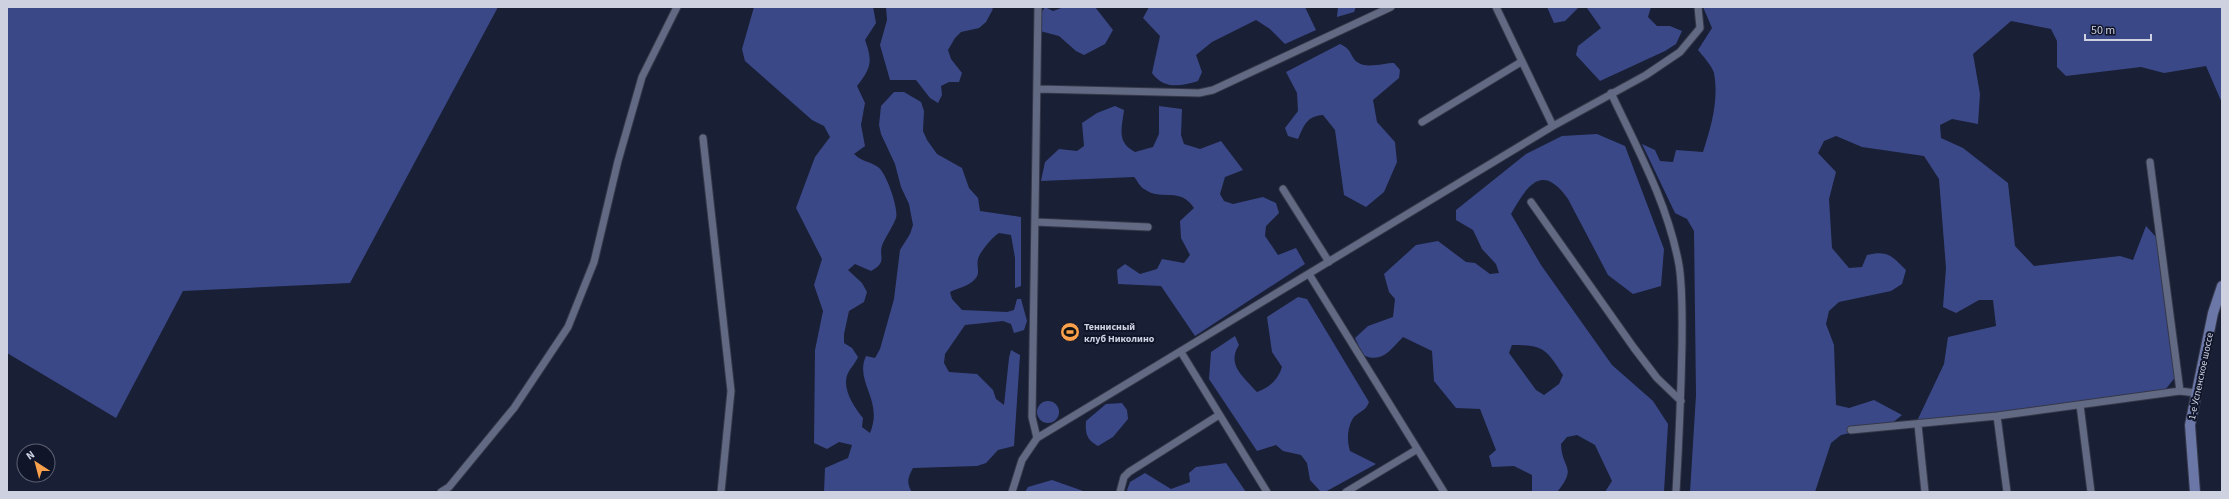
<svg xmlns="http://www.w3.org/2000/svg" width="2229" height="499" font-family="'Source Sans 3',sans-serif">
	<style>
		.forest { fill: #3b4887; fill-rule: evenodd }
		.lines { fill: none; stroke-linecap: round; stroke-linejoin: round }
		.street-casing { stroke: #35384a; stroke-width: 9 }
		.secondary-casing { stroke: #35384a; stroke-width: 12 }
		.street { stroke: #626983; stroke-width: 7 }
		.secondary { stroke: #6b77a6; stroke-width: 10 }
		.labels { text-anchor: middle; stroke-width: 4; stroke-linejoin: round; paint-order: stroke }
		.poi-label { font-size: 10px; font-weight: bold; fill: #cdd1e0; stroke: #10152a; text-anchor: start }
		.street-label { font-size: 10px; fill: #cdd1e0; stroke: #10152a }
	</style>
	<rect width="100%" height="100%" fill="#191f34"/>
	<!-- forest -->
	<path class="forest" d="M7,7H498L350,283L183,291L116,418L7,353Z
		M754,7H873L876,23L865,40C873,62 871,68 857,86L865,103L861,125L865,146L854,154C862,162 869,161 878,167C886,172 899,209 896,218C893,226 887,235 883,243C877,256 889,261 871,271L855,264L848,270L862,283L867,292L864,302L849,311L844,334V343L852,348L858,357C855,364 851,367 848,373C841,388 854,407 863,418L862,427L870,433C884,400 854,382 866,356L875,358L880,349L894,299L900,250L910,234L913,225L909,204L901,187L895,164L881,134L879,125L881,106L894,92H904L921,102L924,111L923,131L927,140L937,154L962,168L969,188L978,198L980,211L1021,217V286L1015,288V258L1011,235L999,233C993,236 979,253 978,259C976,266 981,273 975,279C969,286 958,288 950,292L952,299L962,310L1007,312L1014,310L1017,299H1021L1027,321L1024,330L1014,333L1011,324L1003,321L965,325L945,354L944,363L949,372L977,374L993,390L996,399L1004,405L1009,358L1011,350L1020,355L1014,446L998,450L986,463L977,466L913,468C908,477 906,483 912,492H824L825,468L848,458L852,445L839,442L827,449L814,443L815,350L823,311L814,285L822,259L796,208L815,157L830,137L824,126L812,120L745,61L742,49Z
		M886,7H991L993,9L986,22L979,28L961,32L955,38L948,50L951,59L962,73L959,82H949L941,86L942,95L938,103L930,98L916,80H890L880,45L887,20Z
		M1045,7L1053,11L1064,7H1095L1113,30L1105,44L1084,55L1076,51L1059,36L1040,31L1035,22Z
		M1149,7H1305L1316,30L1285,44L1270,29L1256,20L1212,42L1196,55L1202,72L1198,81C1181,86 1164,90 1152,73L1160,36L1143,18Z
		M1338,7H1356L1354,12L1337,17Z
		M1547,7H1651L1648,17L1657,26H1670L1682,31L1676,44L1665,51L1600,81L1576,55L1578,46L1601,28L1587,8H1578L1565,21L1554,23Z
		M1703,7H2222V103L2206,66L2164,73L2141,67L2066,76L2057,67V41L2051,29L2011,21L1973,54L1980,94L1978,124L1952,119L1940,125L1941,138L1963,148L2008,183L2015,246L2034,266L2120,256L2133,260L2146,226L2156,237L2177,375L2165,390L1931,423L1917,421L1944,364L1948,337L1996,326L1993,300H1979L1956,313L1943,307L1946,268L1939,179L1924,156L1862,147L1836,136L1824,141L1818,153L1836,172L1829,199L1832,248L1849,268L1862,267L1867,255C1888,250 1892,256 1906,270L1902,284L1891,291L1839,302L1829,311L1826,324L1834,345L1836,405L1849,408L1874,400L1902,415L1891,424L1841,435L1831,443L1815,492H1690L1696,395L1694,231L1687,219L1675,213L1642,144L1655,150L1660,161L1673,162L1676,150L1703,152C1711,127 1719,101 1714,73C1712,66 1703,56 1698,50L1712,28Z
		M1340,44C1353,50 1349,55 1357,62C1366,69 1384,63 1394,63L1400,70L1399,78L1373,100L1377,122L1395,142L1397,162L1384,192L1366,207L1344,195L1335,130L1323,115C1307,116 1304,125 1298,139L1288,136L1285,128L1298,111L1297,93L1286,72Z
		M1115,106L1124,110C1122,128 1116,142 1135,152L1153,147L1159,134V106L1182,109L1181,135L1184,144L1200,149L1221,141L1243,170L1225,177L1220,194L1224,201L1233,204L1263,197L1276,203L1279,213L1266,226L1265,236L1278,255L1296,248L1305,264L1195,336L1161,286L1118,284L1117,270L1125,264L1140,274L1157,269L1162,259L1184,263L1190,255L1181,238L1180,221L1194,208C1180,186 1162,202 1144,189C1140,187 1137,180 1134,177L1041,181L1045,162L1059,149L1077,151L1084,146L1082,123L1097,113Z
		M1597,134L1625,146L1664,249L1661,286L1633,294L1608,275L1568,199C1542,162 1527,186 1511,214L1541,265L1612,365L1653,401L1668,424L1664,492H1605L1612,481L1595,445L1577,435L1567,437L1561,444C1562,470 1578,466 1557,492H1532V475L1514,466L1492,467L1489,456L1496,450L1480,409L1456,408L1434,381L1432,351L1403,337C1390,350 1382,364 1363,355L1355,338L1368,326L1393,317L1395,299L1389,292L1384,274L1416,245L1438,241L1466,262L1475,263L1490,274L1499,273L1496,264L1482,249L1473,230L1456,220V210L1526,154L1562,136ZM1512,345C1544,345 1546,349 1563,375L1559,384L1544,395L1536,390L1509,353Z
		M1298,297L1307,299L1369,402C1366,412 1356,412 1352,420C1347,429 1347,442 1350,451L1376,464L1325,492H1321L1310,480L1307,463L1301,455L1283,451L1276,445L1257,451L1209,379L1211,352L1235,336L1239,345C1226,365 1244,377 1257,392C1269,388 1278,380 1282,367L1272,352L1267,317Z
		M1037 412a11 11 0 1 1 22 0a11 11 0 1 1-22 0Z
		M1122,403L1127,410L1128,419L1113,437L1098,446C1087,440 1085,434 1086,421L1106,404Z
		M1226,463L1246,492H1128L1127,490L1130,482L1145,473L1171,489L1190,482L1189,473L1196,467Z
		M1052,480L1086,492H1087H1025L1028,487Z"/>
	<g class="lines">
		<!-- street casing -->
		<g class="street-casing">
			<path id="street" d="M1496,7L1553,126
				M1038,89L1199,93L1213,90L1391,7
				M1611,93C1637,148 1668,204 1679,265C1683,290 1682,318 1682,343C1681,393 1679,442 1676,492
				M1422,122L1521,62
				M703,138L731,391L721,492
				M2150,162L2180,391L2196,393
				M1283,189L1329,262
				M1531,202L1634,348L1657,378L1681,401
				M1035,222L1148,227
				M1309,274L1444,492
				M1181,352L1267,492
				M2080,405L2091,492
				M1997,416L2007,492
				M1918,425L1925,492
				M1851,430L1997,416L2180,391
				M1037,438L1032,417L1038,7
				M441,492L449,487L514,408L568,327L594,262L618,161L642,77L677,7
				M1012,492L1022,460L1037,438L1553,126L1646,75L1680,52L1700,28L1698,7
				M1120,492L1124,477L1129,472L1219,415
				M1346,492L1416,450"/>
		</g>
		<!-- secondary casing -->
		<g class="secondary-casing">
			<path id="secondary" d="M2195,492L2190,425L2213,313L2222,286"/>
		</g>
		<!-- street -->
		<use href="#street" class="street"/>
		<!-- secondary -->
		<use href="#secondary" class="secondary"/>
	</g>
	<!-- icons -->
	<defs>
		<g id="stadium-disc" transform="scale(1)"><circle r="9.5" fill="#f8a04b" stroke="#10152a"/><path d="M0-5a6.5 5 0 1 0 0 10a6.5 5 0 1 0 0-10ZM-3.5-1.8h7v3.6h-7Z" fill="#111"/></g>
	</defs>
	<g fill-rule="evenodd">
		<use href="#stadium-disc" x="1070" y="332"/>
	</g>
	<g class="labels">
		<!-- poi labels -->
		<g class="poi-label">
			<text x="1084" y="330">Теннисный<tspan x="1084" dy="12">клуб Николино</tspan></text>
		</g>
		<!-- street labels -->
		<g class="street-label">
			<text transform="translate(2200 376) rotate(-78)" y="4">1-е Успенское шоссе</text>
		</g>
	</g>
	<!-- border -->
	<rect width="2229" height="499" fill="none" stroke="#cdd1e0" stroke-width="16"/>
	<!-- north arrow -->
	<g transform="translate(36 463) rotate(324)"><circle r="19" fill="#10152a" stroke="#5c6073"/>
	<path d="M0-3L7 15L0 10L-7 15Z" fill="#f8a04b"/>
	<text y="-6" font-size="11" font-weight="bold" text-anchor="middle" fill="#cdd1e0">N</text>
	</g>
	<!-- scale -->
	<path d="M2085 34v6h66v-6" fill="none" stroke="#cdd1e0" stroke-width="2"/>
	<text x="2091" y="34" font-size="12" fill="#cdd1e0" stroke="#10152a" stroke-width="3" paint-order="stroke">50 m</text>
</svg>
